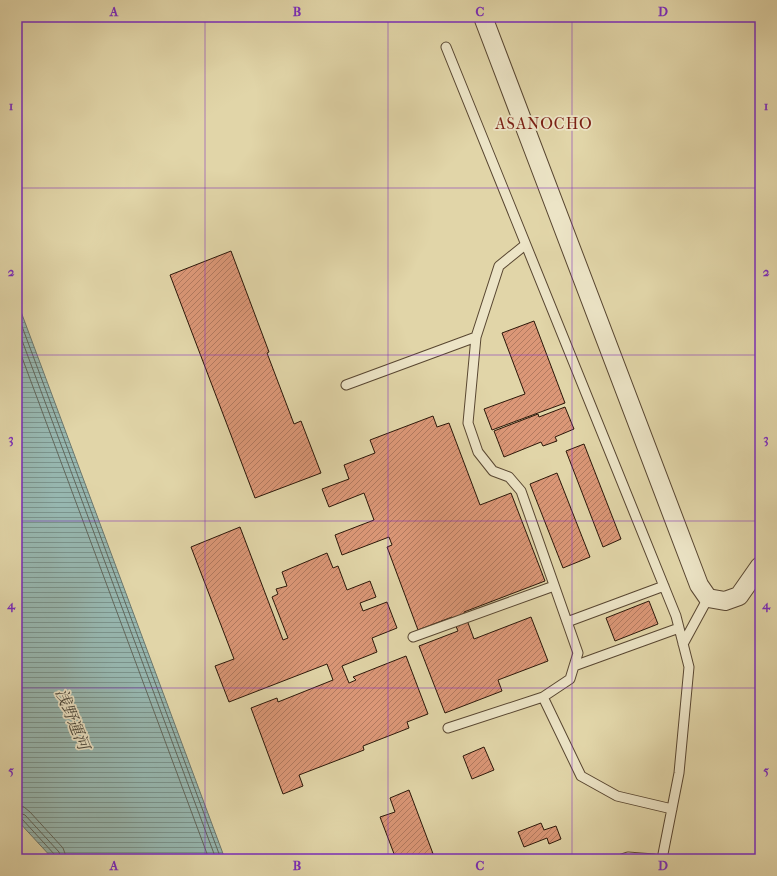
<svg xmlns="http://www.w3.org/2000/svg" width="777" height="876" font-family="'IM FELL French Canon','Noto Serif JP',serif">
	<style>
		.water { fill: url(#water-rules); stroke: #6c776d }
		.lines { fill: none; stroke-linecap: round; stroke-linejoin: round }
		.shore { stroke: #61675c; stroke-width: 1 }
		.building { fill: url(#building-hatch); stroke: #2b1709 }
		.lane-casing { stroke: #584631; stroke-width: 11 }
		.street-casing { stroke: #584631; stroke-width: 20 }
		.lane { stroke: #ece4c6; stroke-width: 9 }
		.street { stroke: #ece4c6; stroke-width: 18 }
		.grid { fill: none; stroke: #7b2cbf; stroke-width: 1; stroke-opacity: 0.55 }
		.labels { text-anchor: middle; stroke-width: 3.5; stroke-linejoin: round; paint-order: stroke }
		.neighbourhood-label { font-size: 16px; letter-spacing: 1px; fill: #7a1f14; stroke: #ece4c6 }
		.water-label { font-size: 16px; font-style: italic; fill: #4b473b; stroke: #ece4c6 }
		.neatline { fill: none; stroke: #7b2cbf; stroke-width: 1.5 }
		.grid-label { font-size: 13px; text-anchor: middle; font-weight: bold; fill: #7b2cbf }
	</style>
	<defs>
		<pattern id="water-rules" width="6" height="5" patternUnits="userSpaceOnUse"><rect width="6" height="5" fill="#97b7b0"/><path d="M0 2.5h6" fill="none" stroke="#7b948d"/></pattern>
		<pattern id="building-hatch" width="6" height="6" patternUnits="userSpaceOnUse"><rect width="6" height="6" fill="#db9777"/><path d="M-1 1l2-2M0 6l6-6M5 7l2-2" fill="none" stroke="#b27a60"/></pattern>
	</defs>
	<rect width="100%" height="100%" fill="#e1d5a8"/>
	<filter id="stains"><feTurbulence type="fractalNoise" baseFrequency=".005" numOctaves="4"/><feColorMatrix values="0 0 0 0 .2 0 0 0 0 .09 0 0 0 0 .02 0 0 0 .5 -.17"/></filter>
	<radialGradient id="worn" r=".72"><stop offset=".6" stop-color="#630" stop-opacity="0"/><stop offset="1" stop-color="#630" stop-opacity=".3"/></radialGradient>
	<!-- water -->
	<path class="water" d="M17,301L225,859H53L17,820Z"/>
	<g class="lines">
		<!-- shore -->
		<path class="shore" d="M17,313L221,859
			M17,327L216,859
			M17,344L209,859
			M17,806L24,807L30,812L63,848L67,859
			M17,812L25,815L59,852L61,859
			M17,817L22,819L55,855L56,859"/>
	</g>
	<!-- building -->
	<path class="building" d="M231,251L269,352L267,353L294,424L301,421L321,473L255,498L170,275Z
		M534,321L565,403L492,430L484,409L525,394L502,333Z
		M565,407L574,429L555,437L557,441L543,446L541,442L504,457L494,431L538,414L539,417Z
		M433,416L437,427L449,423L480,505L511,493L545,581L464,612L474,639L531,617L548,661L498,680L502,691L445,713L419,646L458,631L452,617L418,630L387,547L392,545L389,537L342,555L335,535L374,520L364,493L329,507L322,489L349,479L344,465L375,453L370,440Z
		M584,444L621,539L603,547L566,451Z
		M557,473L590,557L563,568L530,484Z
		M240,527L283,640L288,638L272,597L278,594L276,589L287,586L282,572L327,553L333,568L338,566L347,590L370,581L376,597L360,603L363,611L387,602L397,628L372,638L377,652L342,666L349,683L356,680L353,677L406,656L428,714L407,722L409,728L363,746L364,750L299,775L303,786L283,794L251,708L277,698L278,702L333,680L327,664L229,702L215,666L234,659L191,547Z
		M649,601L658,624L615,641L606,618Z
		M484,747L494,770L472,779L463,756Z
		M409,790L435,859H396L380,817L395,812L390,798Z
		M541,823L544,830L556,826L561,839L549,844L547,838L524,847L518,832Z"/>
	<g class="lines">
		<!-- lane casing -->
		<g class="lane-casing">
			<path id="lane" d="M446,47L676,616L689,667L679,773L662,859
				M525,245L499,266L476,337L468,423L478,452L493,471L509,477L521,491L578,653L570,679L543,697
				M346,385L476,337
				M567,622L664,586
				M413,637L554,586
				M683,644L708,598
				M574,666L679,628
				M448,728L543,697L581,776L617,796L672,809
				M622,859L628,857L654,859"/>
		</g>
		<!-- street casing -->
		<g class="street-casing">
			<path id="street" d="M483,17L699,585L708,598L725,601L739,596L760,566"/>
		</g>
		<!-- lane -->
		<use href="#lane" class="lane"/>
		<!-- street -->
		<use href="#street" class="street"/>
	</g>
	<!-- grid -->
	<path class="grid" d="M205,17V859M388,17V859M572,17V859M17,188H760M17,355H760M17,521H760M17,688H760"/>
	<g class="labels">
		<!-- neighbourhood labels -->
		<g class="neighbourhood-label">
			<text x="544" y="129">ASANOCHO</text>
		</g>
		<!-- water labels -->
		<g class="water-label">
			<text transform="translate(73 719) rotate(68)" y="6">浅野運河</text>
		</g>
	</g>
	<!-- margin -->
	<rect width="777" height="876" fill="none" stroke="#e1d5a8" stroke-width="44"/>
	<rect x="22" y="22" width="733" height="832" class="neatline"/>
	<g class="grid-label">
		<text x="114" y="16">A</text>
		<text x="297" y="16">B</text>
		<text x="480" y="16">C</text>
		<text x="663" y="16">D</text>
		<text x="11" y="110">1</text>
		<text x="766" y="110">1</text>
		<text x="11" y="276">2</text>
		<text x="766" y="276">2</text>
		<text x="11" y="443">3</text>
		<text x="766" y="443">3</text>
		<text x="11" y="609">4</text>
		<text x="766" y="609">4</text>
		<text x="11" y="775">5</text>
		<text x="766" y="775">5</text>
		<text x="114" y="870">A</text>
		<text x="297" y="870">B</text>
		<text x="480" y="870">C</text>
		<text x="663" y="870">D</text>
	</g>
	<rect width="100%" height="100%" filter="url(#stains)"/>
	<rect width="100%" height="100%" fill="url(#worn)"/>
</svg>
